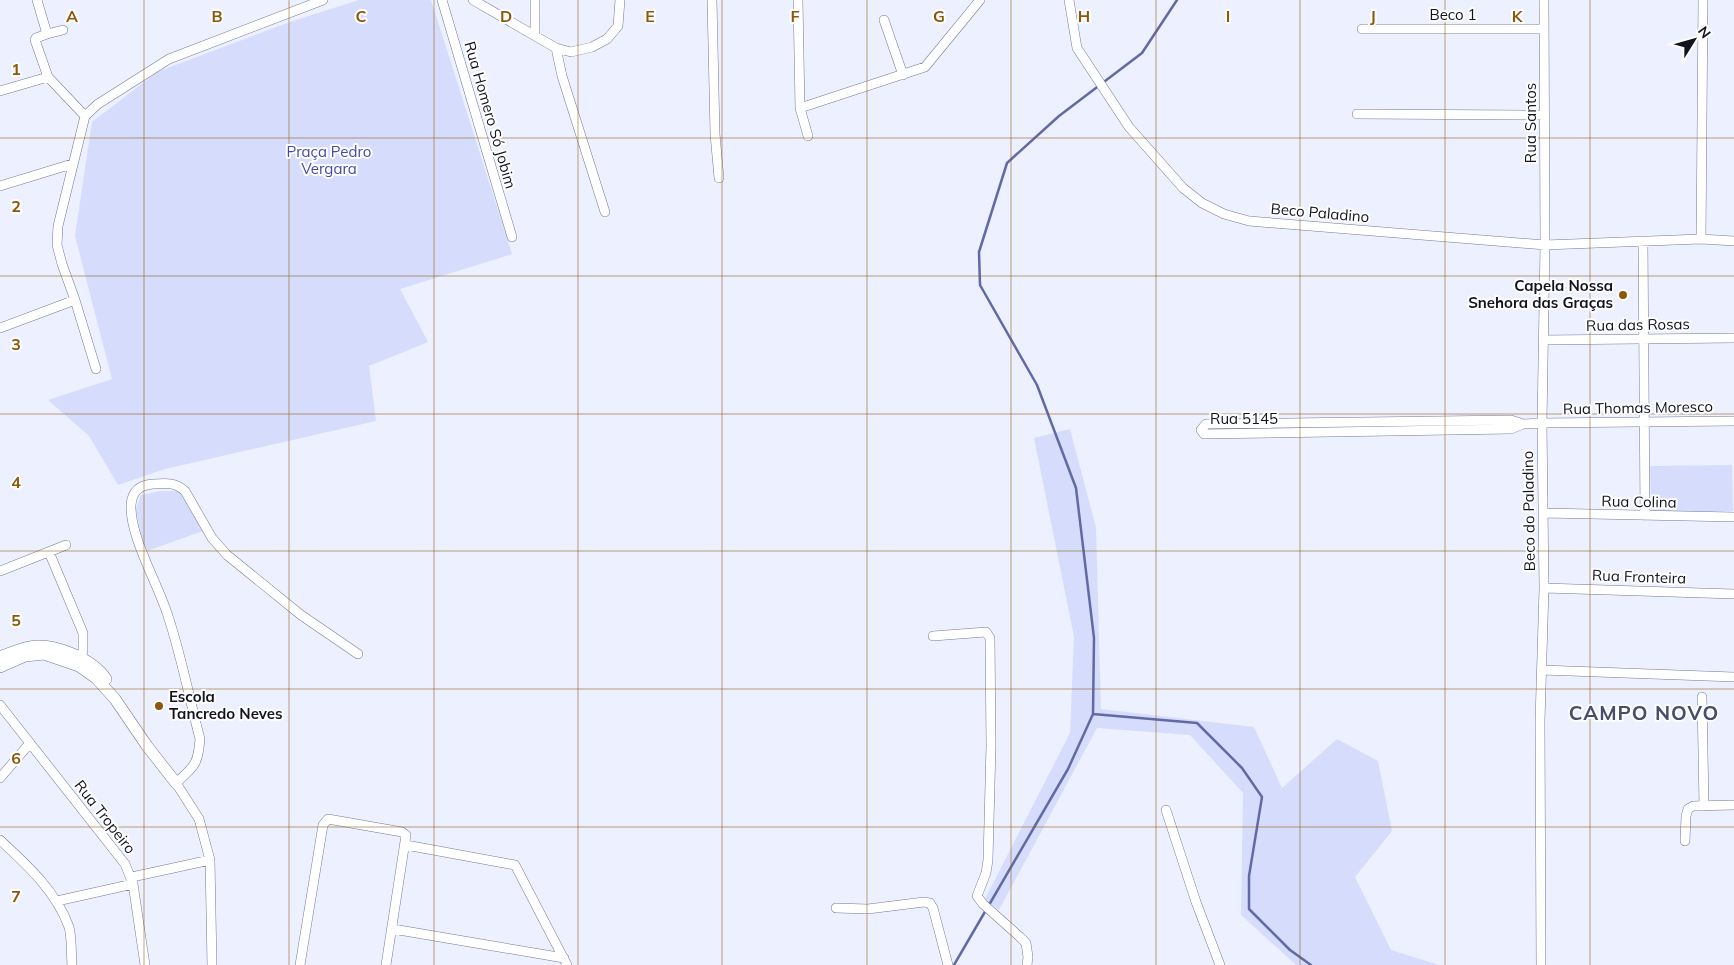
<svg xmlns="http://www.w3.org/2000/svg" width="1734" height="965" font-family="Mulish,sans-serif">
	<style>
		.green { fill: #d6dcfc }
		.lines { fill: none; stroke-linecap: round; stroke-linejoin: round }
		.stream { stroke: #626aa5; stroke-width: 2.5 }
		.minor-casing { stroke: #747a9a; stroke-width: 10 }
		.tertiary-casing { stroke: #747a9a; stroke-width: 12 }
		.minor { stroke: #fff; stroke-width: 9 }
		.tertiary { stroke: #fff; stroke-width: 11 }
		.grid { fill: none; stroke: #8d570a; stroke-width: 1; stroke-opacity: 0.55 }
		.poi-dot { fill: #8d570a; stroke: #fefefe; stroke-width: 2 }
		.labels { text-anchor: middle; stroke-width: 4; stroke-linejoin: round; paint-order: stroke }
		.street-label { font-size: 15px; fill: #121320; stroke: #fefefe }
		.park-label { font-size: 15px; fill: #464aa6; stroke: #fefefe }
		.poi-label { font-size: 15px; font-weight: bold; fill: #121320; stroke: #fefefe; text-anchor: end }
		.district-label { font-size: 20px; font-weight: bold; letter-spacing: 1px; fill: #484d6b; stroke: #fefefe }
		.grid-label { font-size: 16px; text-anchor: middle; font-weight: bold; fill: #8d570a; stroke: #fefefe; stroke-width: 4; stroke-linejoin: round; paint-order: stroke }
	</style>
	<rect width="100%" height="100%" fill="#edf0fe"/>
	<!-- green -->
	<path class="green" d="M359,0H431L512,254L400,289L428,342L369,366L376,421L165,469L118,485L89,436L48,400L112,379L75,236L92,122L157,72L287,23Z
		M1070,429L1096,528L1101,709L1254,727L1282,788L1337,739L1378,761L1392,831L1355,877L1391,950L1439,965H1296L1241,915L1243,793L1190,735L1097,728L999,910L985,899L1070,733L1074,637L1034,438Z
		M1732,465L1733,511L1651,512L1650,466Z
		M161,491H180L203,531L147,551L141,536L136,509L141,495Z"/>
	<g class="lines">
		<!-- stream -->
		<path class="stream" d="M1093,714L1197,723L1242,768L1262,797L1249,876V909L1290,950L1311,965
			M989,905L1068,769L1093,714L1094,638L1076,488L1037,385L980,285L979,252L1007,163L1059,116L1142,53L1177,0
			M954,965L986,910"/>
		<!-- minor casing -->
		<g class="minor-casing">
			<path id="minor" d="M37,0L47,34L36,38L35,40L48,77
				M442,0L512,237
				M473,0L556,48L571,52L592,47L607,39L618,26L620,0
				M712,0L715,134L719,178
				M798,0L800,108L808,136
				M1069,0L1077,48L1129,127L1183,188L1202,203L1224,214L1249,221L1545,245L1701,239L1734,241
				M884,20L903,75
				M1362,29H1544
				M47,34L63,30
				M535,36V0
				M556,48L562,76L605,212
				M0,91L48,77L85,116
				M800,108L925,67L980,0
				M1357,114L1544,115
				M0,186L72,164
				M1701,239L1703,0
				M1643,241L1645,516
				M0,328L75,300
				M1543,340L1734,338
				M96,369L75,300L62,264L57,245L58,226L85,116L98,104L169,59L323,0
				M1523,424L1511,420L1206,424L1201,430L1204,434L1511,429L1523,424L1542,423L1734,421
				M1544,513L1734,517
				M49,552L83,633V650L80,664
				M0,571L66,545
				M1544,588L1734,594
				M933,636L986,632L990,638L991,746L988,860L986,873L977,896L983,904L1020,937L1026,943L1028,957L1027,965
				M1542,670L1734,677
				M1702,697L1704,806
				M0,705L125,864L133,884L145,965
				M0,778L30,743
				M1166,810L1196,902L1220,965
				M0,840C27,865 56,891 69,927C72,938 71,953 72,965
				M1685,841L1686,816L1688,809L1693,806L1734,805
				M406,845L515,865L567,965
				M132,877L210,860
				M57,901L133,884
				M836,908L868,909L924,902L930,903L933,908L948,965
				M393,929L564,958
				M212,965L210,860L199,819L176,783C195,766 198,764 200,739C189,697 181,654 167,613C157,582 130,537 131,505C132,491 140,485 153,484C166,483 175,482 185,491L212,538L227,555L301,615L358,654
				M300,965L323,825L328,819L402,832L406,835L386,965
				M1541,965L1540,721L1544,588L1542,423L1545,245L1544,0"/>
		</g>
		<!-- tertiary casing -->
		<g class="tertiary-casing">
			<path id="tertiary" d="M0,657C10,653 20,649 30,647C53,642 93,659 106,679
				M0,667L25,656L44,654L79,666L96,678L115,699L147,746L176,783"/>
		</g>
		<!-- minor -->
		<use href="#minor" class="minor"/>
		<!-- tertiary -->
		<use href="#tertiary" class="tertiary"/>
	</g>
	<!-- grid -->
	<path class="grid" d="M144,0V965M289,0V965M434,0V965M578,0V965M722,0V965M867,0V965M1011,0V965M1156,0V965M1300,0V965M1445,0V965M1590,0V965M0,138H1734M0,276H1734M0,414H1734M0,551H1734M0,689H1734M0,827H1734"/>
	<!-- markers -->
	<g class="poi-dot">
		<circle cx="1623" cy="295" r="5"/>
		<circle cx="159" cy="706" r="5"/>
	</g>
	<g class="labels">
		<!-- street labels -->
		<g class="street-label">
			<text x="1453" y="20">Beco 1</text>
			<text transform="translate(490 115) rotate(74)" y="5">Rua Homero Só Jobim</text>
			<text transform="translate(1531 123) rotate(-90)" y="5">Rua Santos</text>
			<text transform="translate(1320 213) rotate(5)" y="5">Beco Paladino</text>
			<text transform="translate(1638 325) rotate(-1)" y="5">Rua das Rosas</text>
			<text transform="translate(1638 408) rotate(-1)" y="5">Rua Thomas Moresco</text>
			<text x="1244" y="424">Rua 5145</text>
			<text transform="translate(1639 502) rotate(1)" y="5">Rua Colina</text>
			<text transform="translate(1529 511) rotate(-91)" y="5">Beco do Paladino</text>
			<text transform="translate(1639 577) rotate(2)" y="5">Rua Fronteira</text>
			<text transform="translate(105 817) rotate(52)" y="5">Rua Tropeiro</text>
		</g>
		<!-- park labels -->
		<g class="park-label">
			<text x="329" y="157">Praça Pedro<tspan x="329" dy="17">Vergara</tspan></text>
		</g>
		<!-- poi labels -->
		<g class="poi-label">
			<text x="1613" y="291">Capela Nossa<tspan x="1613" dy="17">Snehora das Graças</tspan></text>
			<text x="169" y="702" text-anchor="start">Escola<tspan x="169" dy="17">Tancredo Neves</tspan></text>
		</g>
		<!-- district labels -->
		<g class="district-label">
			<text x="1644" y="720">CAMPO NOVO</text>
		</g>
	</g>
	<g class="grid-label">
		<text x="72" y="22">A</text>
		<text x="217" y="22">B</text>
		<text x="361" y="22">C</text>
		<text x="506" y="22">D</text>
		<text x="650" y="22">E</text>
		<text x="795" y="22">F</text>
		<text x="939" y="22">G</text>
		<text x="1084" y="22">H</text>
		<text x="1228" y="22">I</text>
		<text x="1373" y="22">J</text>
		<text x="1517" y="22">K</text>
		<text x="16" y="75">1</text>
		<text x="16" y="212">2</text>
		<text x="16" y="350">3</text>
		<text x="16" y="488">4</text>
		<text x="16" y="626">5</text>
		<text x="16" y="764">6</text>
		<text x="16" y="902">7</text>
	</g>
	<!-- north arrow -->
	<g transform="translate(1694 40) rotate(53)" stroke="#fefefe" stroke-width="4" paint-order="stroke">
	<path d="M0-4L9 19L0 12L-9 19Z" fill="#121320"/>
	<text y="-8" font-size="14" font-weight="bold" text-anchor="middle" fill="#121320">N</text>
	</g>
</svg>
